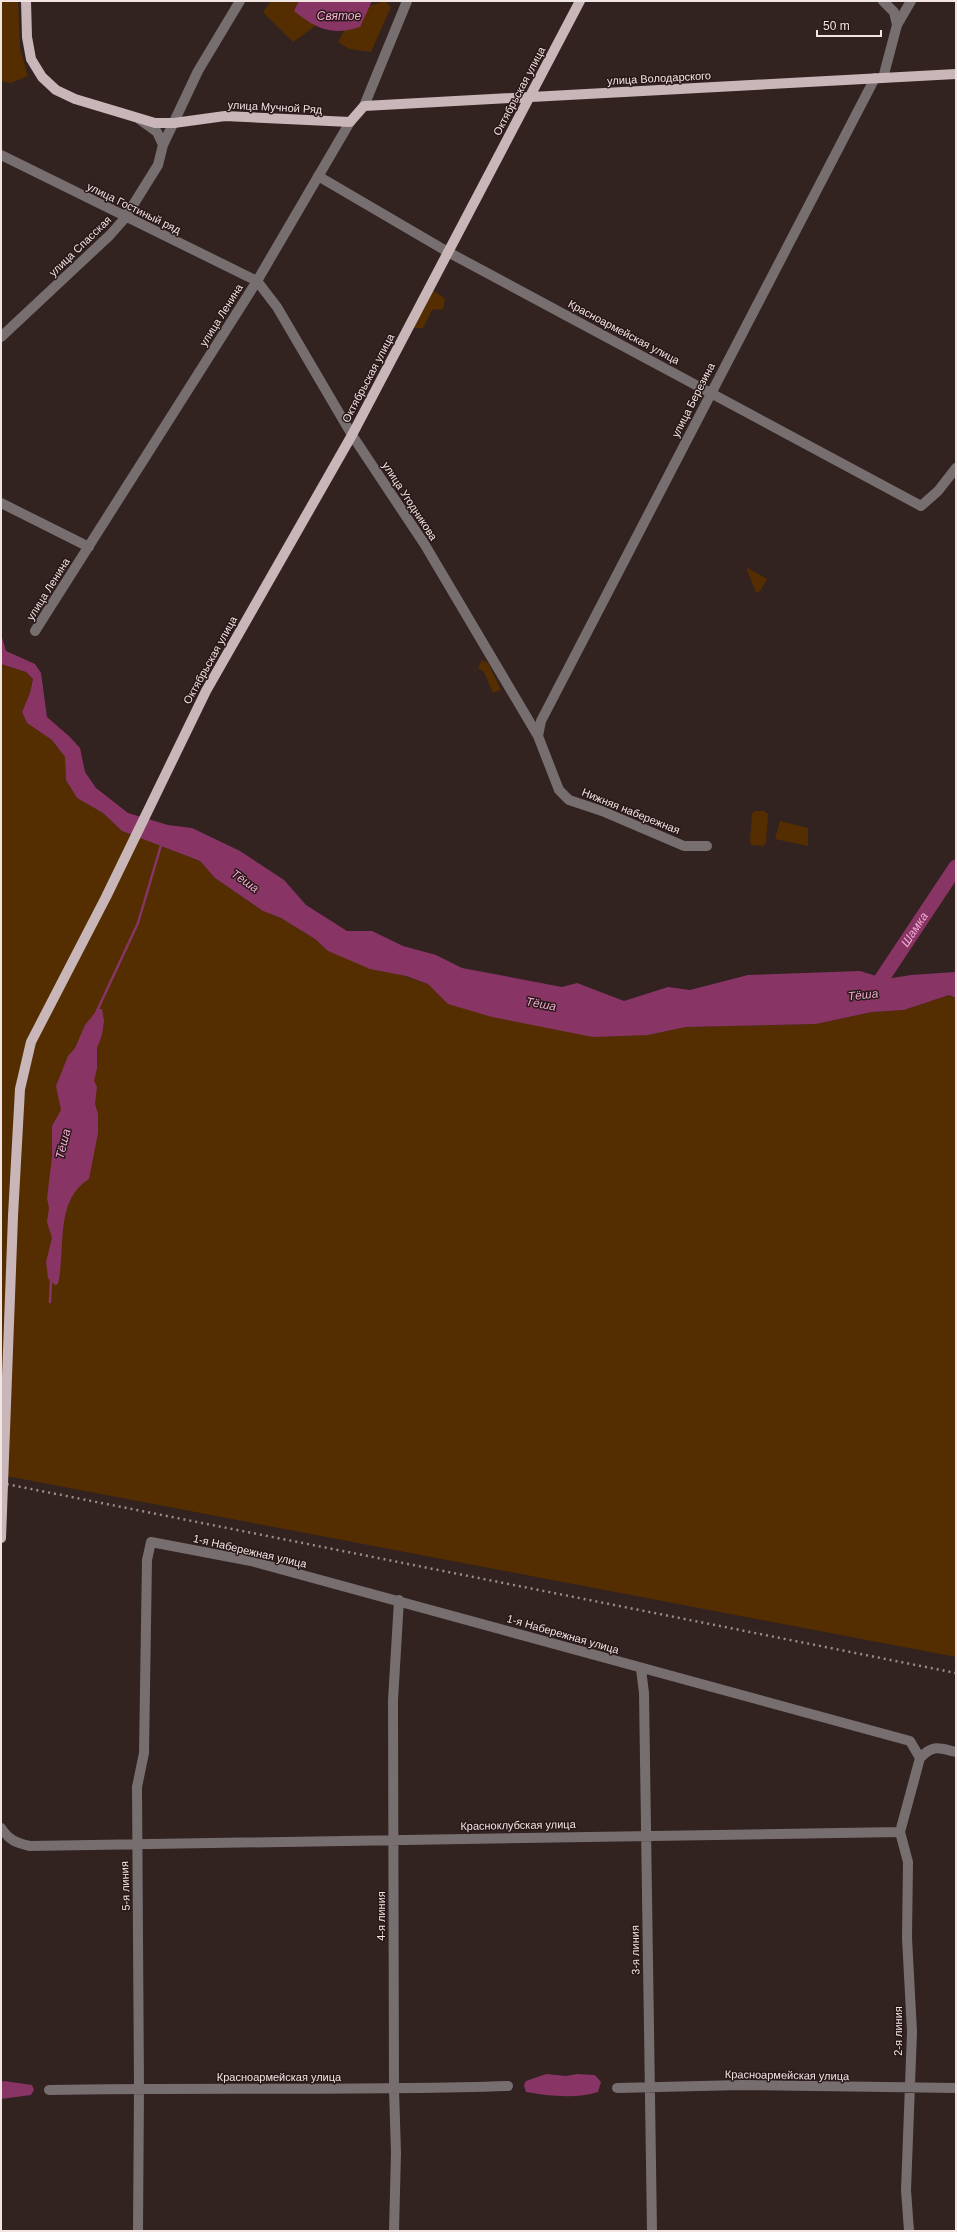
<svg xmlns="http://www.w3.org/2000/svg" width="957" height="2232" font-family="Arial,sans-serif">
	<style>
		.green { fill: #542e00 }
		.water { fill: #883566 }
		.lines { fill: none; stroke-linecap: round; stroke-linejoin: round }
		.stream { stroke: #883566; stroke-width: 2.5 }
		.river { stroke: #883566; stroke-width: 15 }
		.minor { stroke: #776e70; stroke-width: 10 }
		.major { stroke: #c9b6b9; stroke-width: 10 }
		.rail { stroke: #9b8d8b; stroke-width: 2.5; stroke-dasharray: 2 4; stroke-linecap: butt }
		.major-bridge { stroke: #c9b6b9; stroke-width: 10 }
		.labels { text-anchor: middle; stroke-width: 3; stroke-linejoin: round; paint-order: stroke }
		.street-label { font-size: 11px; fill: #f1e5e4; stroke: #281817 }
		.water-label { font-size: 12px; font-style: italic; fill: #f3add2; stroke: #281817 }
	</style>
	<rect width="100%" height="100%" fill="#322220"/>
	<!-- green -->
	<path class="green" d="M1,1H18L20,48L28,76L11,83L1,81Z
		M271,1H301L318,24L293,42L263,12Z
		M385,1L391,7L371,52L349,49L338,42L346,27L363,8Z
		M433,290L445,299L443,309L432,310L423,328H413Z
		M746,567L767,579L760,591L756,593Z
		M482,660L488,663L501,690L493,693L484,672L478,668Z
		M1,664L26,672L33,679L30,693L22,712L27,723L52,740L65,757L66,780L77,798L103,813L122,831L200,861L215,878L263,911L281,918L315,939L328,951L428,984L448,1004L648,1035L686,1027L816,1024L872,1012L904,1010L949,995L956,998V1657L1,1475Z
		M755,811H764L768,814L766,843L763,846L751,845L750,842L752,814Z
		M780,821L808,828V846L775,839Z"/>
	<!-- water -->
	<path class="water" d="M299,1H372L360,27C331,36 317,29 294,11Z
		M1,634L6,651L35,664L41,673L47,717L70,737L80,748L85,772L96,788L128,813L168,825L192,828L240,851L284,880L306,905L347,931H372L403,946L436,955L462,968L562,987L577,983L624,1001L668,987L690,990L748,975L860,971L886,979L911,975L956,972V998L949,995L904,1010L872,1012L816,1024L686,1027L648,1035L593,1037L492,1017L448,1004L428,984L406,976L370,969L328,951L315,939L281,918L263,911L215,878L200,861L122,831L103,813L77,798L66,780L65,757L52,740L27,723L22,712L30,693L33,679L26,672L1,664Z
		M98,1009H102L104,1021L102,1035L97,1048V1068L94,1081L97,1087L95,1104L98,1114V1133L89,1179C54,1200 66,1250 58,1284L55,1285L48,1278L46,1262L52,1238L47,1222L49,1208L47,1198L52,1157V1126L61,1110L56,1086L68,1056L75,1048L85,1025Z
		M546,2074L566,2076L577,2074L595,2075L601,2082L598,2092C577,2099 548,2096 526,2092L524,2085L526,2081Z
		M4,2081L32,2085L34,2090L31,2095L1,2099V2082Z"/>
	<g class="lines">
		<!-- stream -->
		<path class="stream" d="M96,1013L138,923L162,842
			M50,1302L51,1280"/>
		<!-- river -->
		<path class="river" id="s1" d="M873,992L956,867"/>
		<!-- minor -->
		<path class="minor" d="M883,1L894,12L897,25
			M883,78L897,25L911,1
			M364,106L407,1
			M139,119L157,132L163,145
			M1,155L257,281L277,307L352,435L425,545L538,736L559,790L569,800L602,811L684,846H707
			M318,176L448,252L921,506L938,491L956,468
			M1,337L110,235L125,218L158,165L163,145L198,71L240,1
			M1,503L89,547
			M35,631L257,281L350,122
			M538,736L541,721L875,78
			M641,1669L644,1693L652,2231
			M1,1828C9,1840 16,1843 30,1846L900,1832
			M617,2088L742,2085L956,2088
			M49,2090C202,2087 355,2091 508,2086
			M138,2231L139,2088L137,1787L144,1753L147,1560L151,1542L251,1561L910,1741L920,1758
			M394,2231L396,2153L394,2089L393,1700L399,1600
			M909,2231L906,2190L912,2032L907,1938L908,1862L900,1832L920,1758C933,1744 939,1748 956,1752"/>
		<!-- major -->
		<path class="major" d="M26,1L27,37L31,59L42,77L56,90L75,99L155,123H174L225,116L350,122L364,106L956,74
			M13,1216L20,1089L31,1042L106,897L206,691L352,435L580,1"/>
		<!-- rail -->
		<path class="rail" d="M1,1483L956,1673"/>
		<!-- major-bridge -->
		<path class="major-bridge" d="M1,1538L13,1216"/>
	</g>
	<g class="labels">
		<!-- street labels -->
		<g class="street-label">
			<text transform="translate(659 78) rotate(-3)" y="4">улица Володарского</text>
			<text transform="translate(519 91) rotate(-62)" y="4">Октябрьская улица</text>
			<text transform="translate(275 107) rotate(3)" y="4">улица Мучной Ряд</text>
			<text transform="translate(134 208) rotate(26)" y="4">улица Гостиный ряд</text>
			<text transform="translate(80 246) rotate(-44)" y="4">улица Спасская</text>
			<text transform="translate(221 315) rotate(-58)" y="4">улица Ленина</text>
			<text transform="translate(624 332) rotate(28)" y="4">Красноармейская улица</text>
			<text transform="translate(368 378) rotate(-62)" y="4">Октябрьская улица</text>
			<text transform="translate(693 400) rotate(-63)" y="4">улица Березина</text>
			<text transform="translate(410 501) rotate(57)" y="4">улица Угодникова</text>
			<text transform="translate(48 589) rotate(-58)" y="4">улица Ленина</text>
			<text transform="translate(210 660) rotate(-61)" y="4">Октябрьская улица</text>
			<text transform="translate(631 811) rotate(22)" y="4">Нижняя набережная</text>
			<text transform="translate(250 1551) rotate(13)" y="4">1-я Набережная улица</text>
			<text transform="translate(563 1634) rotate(16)" y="4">1-я Набережная улица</text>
			<text transform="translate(518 1825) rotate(-1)" y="4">Красноклубская улица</text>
			<text transform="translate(125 1886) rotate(-92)" y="4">5-я линия</text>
			<text transform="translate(381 1916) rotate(-90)" y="4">4-я линия</text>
			<text transform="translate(635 1950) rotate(-91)" y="4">3-я линия</text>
			<text transform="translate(898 2031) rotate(-90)" y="4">2-я линия</text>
			<text transform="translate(787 2075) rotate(1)" y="4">Красноармейская улица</text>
			<text x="279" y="2081">Красноармейская улица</text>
		</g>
		<!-- water labels -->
		<g class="water-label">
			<text x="339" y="20">Святое</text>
			<text transform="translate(245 881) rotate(35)" y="4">Тёша</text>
			<text dy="4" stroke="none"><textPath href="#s1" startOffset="75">Шамка</textPath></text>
			<text transform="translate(863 995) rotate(-6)" y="4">Тёша</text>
			<text transform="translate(541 1004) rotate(10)" y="4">Тёша</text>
			<text transform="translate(63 1144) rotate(-76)" y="4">Тёша</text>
		</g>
	</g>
	<!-- border -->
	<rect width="957" height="2232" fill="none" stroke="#f1e5e4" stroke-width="4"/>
	<!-- scale -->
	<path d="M817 30v6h64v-6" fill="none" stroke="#f1e5e4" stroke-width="2"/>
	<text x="823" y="30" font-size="12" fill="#f1e5e4" stroke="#281817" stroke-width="3" paint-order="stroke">50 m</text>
</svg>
